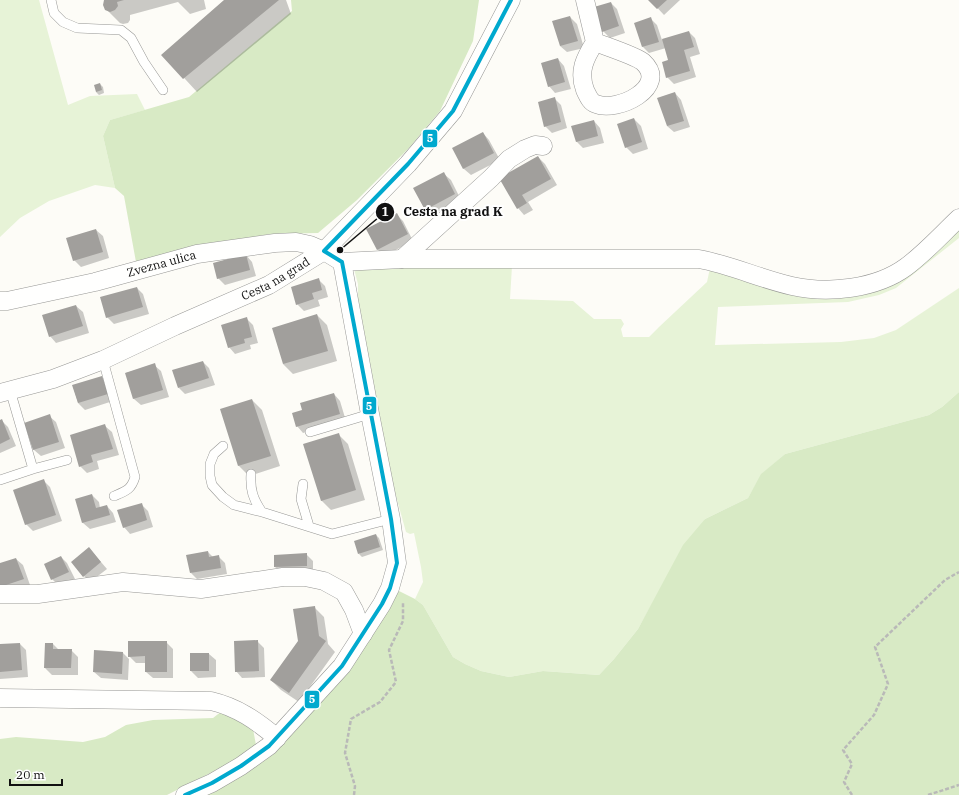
<svg xmlns="http://www.w3.org/2000/svg" width="959" height="795" font-family="'IBM Plex Serif',serif">
	<style>
		.green { fill: #e7f3d7 }
		.forest { fill: #d8eac5 }
		.shadow { fill: #0003 }
		.building { fill: #a19f9c }
		.lines { fill: none; stroke-linecap: round; stroke-linejoin: round }
		.lane-casing { stroke: #979795; stroke-width: 10 }
		.street-casing { stroke: #979795; stroke-width: 19 }
		.path { stroke: #b9b9b8; stroke-width: 2.5; stroke-dasharray: 4 2; stroke-linecap: butt }
		.lane { stroke: #fffffe; stroke-width: 9 }
		.street { stroke: #fffffe; stroke-width: 18 }
		.bus-1-casing { stroke: #fff; stroke-width: 7 }
		.bus-1 { stroke: #00a9ce; stroke-width: 4 }
		.labels { text-anchor: middle; stroke-width: 4; stroke-linejoin: round; paint-order: stroke }
		.street-label { font-size: 12px; fill: #111; stroke: #fff }
		.leader { fill: none; stroke: #111; stroke-width: 1.5 }
		.callout-dot { fill: #111; stroke: #fff; stroke-width: 1.5 }
		.mark-label { font-size: 12px; text-anchor: middle; font-weight: bold; fill: #fff }
		.callout-label { font-size: 13px; text-anchor: middle; font-weight: bold; fill: #111; stroke: #fff; stroke-width: 4; stroke-linejoin: round; paint-order: stroke }
		.line-badge { stroke: #fff; stroke-width: 1.5 }
		.badge-label { font-size: 11px; text-anchor: middle; font-weight: bold; fill: #fff }
	</style>
	<rect width="100%" height="100%" fill="#fdfcf7"/>
	<!-- green -->
	<path class="green" d="M0,0H39L68,105L90,96L137,94L145,110L110,120L103,136L115,188L95,185L49,201L20,218L0,237Z
		M959,224V238L896,288L879,295L848,302L718,307L715,345L841,342L874,338L896,330L959,288V392L942,407L929,415L785,454L762,474L748,498L705,519L657,595L638,629L614,659L599,675L543,671L509,677L481,671L465,664L453,657L423,605L415,599L423,582L421,567L414,533L410,534L406,532L391,478L358,311V284L354,269L512,266L510,299L573,301L594,319H621L624,324L621,329L623,337H649L659,327L707,282L710,268L866,292Z"/>
	<!-- forest -->
	<path class="forest" d="M291,0H479L473,41L440,111L409,148L357,200L318,233L270,234L202,247L136,262L124,196L115,188L103,136L110,120L189,97L292,11Z
		M959,392V795H199L341,678L399,591L415,599L423,605L453,657L465,664L481,671L509,677L543,671L599,675L614,659L638,629L683,545L705,519L748,498L761,474L785,454L929,415L942,407Z
		M222,711L253,729L256,745L234,761L167,795H0V739L16,737L83,742L105,737L126,725L153,720L213,718Z"/>
	<!-- shadow -->
	<path class="shadow" d="M105,0H204L206,9L190,14L178,2L130,15V20L128,23L123,24L120,23L106,9Z
		M225,0H286L291,14L197,92L163,55Z
		M650,0H680L664,15Z
		M611,3L617,9L625,33L610,38L603,31Z
		M570,17L577,24L584,48L567,52L560,46Z
		M650,18L657,25L662,40L689,32L695,38L700,54L690,57L696,77L674,84L667,77L670,61L666,48L649,53L643,47Z
		M558,59L564,66L571,89L555,93L549,86Z
		M100,84L103,87L104,93L99,95L96,92Z
		M675,93L681,100L690,127L674,132L667,126Z
		M554,98L561,105L567,128L552,133L545,126Z
		M634,119L641,126L648,149L633,154L626,147Z
		M594,121L600,128L604,143L583,148L577,142L573,127Z
		M483,133L489,140L500,160L471,175L464,169L454,148Z
		M538,157L545,164L557,185L528,202L533,210L524,215L518,208L501,179Z
		M444,174L451,180L461,200L432,215L426,209Z
		M396,214L403,221L413,241L384,256L378,250L367,229Z
		M96,230L103,236L109,258L81,267L74,260Z
		M246,255L252,262L256,276L225,285L218,278Z
		M318,279L325,286L328,297L318,300L320,306L304,311L297,304Z
		M137,288L143,294L149,314L114,324L107,317Z
		M76,306L83,312L89,333L56,343L50,336Z
		M317,315L327,325L337,361L293,374L283,364Z
		M246,318L253,325L258,343L250,345L251,349L235,354L229,347Z
		M203,362L209,368L215,385L185,394L179,388Z
		M154,365L161,371L169,397L141,405L134,399L126,373Z
		M102,377L108,384L113,401L85,410L78,403L73,386Z
		M334,394L340,401L346,421L303,433L297,426L303,411Z
		M252,400L262,410L280,466L249,476L239,466L221,410Z
		M49,416L56,422L65,448L41,456L34,450L25,424Z
		M1,420L8,427L16,446L0,453V421Z
		M105,426L112,432L119,455L97,461L99,469L87,473L80,466Z
		M338,434L348,444L365,500L331,510L321,500Z
		M44,481L50,487L62,521L33,531L26,524Z
		M92,495L99,502L100,508L107,506L113,513L116,522L90,529L83,523L76,500Z
		M141,504L148,511L153,527L130,534L124,527Z
		M376,535L379,538L383,550L362,557L359,554Z
		M89,548L107,569L90,582L84,576Z
		M208,552L213,557L218,556L225,563L227,574L197,579L191,573Z
		M306,554L313,561V572L282,573L275,567Z
		M61,557L67,563L75,579L59,586L52,579Z
		M16,559L23,565L30,585L2,595L0,565Z
		M314,607L324,617L328,644L335,652L299,702L281,690L271,680L299,641Z
		M257,641L264,648L265,677L242,678L236,671Z
		M166,642L173,649V678H153L146,672V663H136L129,656Z
		M20,644L26,650L28,677L0,679V645Z
		M53,644L59,650H71L78,657V675H52L45,668Z
		M123,653L129,659L128,680L101,678L94,672Z
		M209,654L216,660V677L198,678L191,671Z"/>
	<!-- building -->
	<path class="building" d="M104,0H124L117,2L118,6L115,10L110,12L105,10L103,5Z
		M224,0H279L183,79L161,55Z
		M648,0H667L657,9Z
		M611,2L619,26L602,32L594,7Z
		M570,16L578,41L560,46L552,21Z
		M651,17L659,42L642,47L634,23Z
		M689,31L694,47L684,50L690,71L666,78L662,62L668,60L662,39Z
		M558,58L565,82L548,87L541,63Z
		M100,83L102,90L96,92L94,85Z
		M675,92L684,121L667,126L657,98Z
		M555,97L561,122L544,127L538,102Z
		M634,118L642,142L625,148L617,124Z
		M594,120L598,136L576,142L571,126Z
		M483,132L494,153L463,169L452,148Z
		M538,156L551,179L522,195L527,203L517,209L499,178Z
		M444,172L455,194L425,210L413,188Z
		M397,213L408,234L377,250L366,229Z
		M96,229L103,252L73,261L66,238Z
		M246,254L250,270L217,279L213,263Z
		M319,278L322,290L312,293L314,299L296,305L291,287Z
		M137,287L143,307L106,318L100,297Z
		M76,305L83,326L49,337L42,315Z
		M317,314L328,351L283,364L272,328Z
		M247,317L252,337L244,339L245,343L228,348L221,325Z
		M203,361L209,378L178,388L172,370Z
		M155,363L163,390L133,399L125,373Z
		M102,376L108,394L78,403L72,385Z
		M334,393L340,414L296,427L292,413L302,410L300,403Z
		M252,399L271,456L238,466L220,409Z
		M50,414L59,442L33,450L24,423Z
		M2,419L10,439L0,444V420Z
		M105,424L113,449L91,455L93,462L79,467L70,435Z
		M339,433L356,490L321,501L303,444Z
		M44,479L56,515L25,525L13,490Z
		M92,494L96,508L107,505L110,515L82,523L75,499Z
		M142,503L147,520L123,528L117,510Z
		M376,534L380,547L358,554L354,541Z
		M89,547L101,562L83,577L71,562Z
		M208,551L209,557L219,555L221,568L190,573L186,555Z
		M307,553V566L274,567V555Z
		M61,556L69,572L51,580L44,564Z
		M16,558L24,579L0,587V563Z
		M315,606L319,636L326,641L289,693L270,680L298,641L293,609Z
		M258,640L259,671L235,672L234,641Z
		M128,641H167V672H145V656L128,657Z
		M20,643L22,670L0,672V644Z
		M45,643H53V649H72L71,668H44Z
		M94,650L123,652L122,674L93,672Z
		M190,653H209V671H190Z"/>
	<g class="lines">
		<!-- lane casing -->
		<g class="lane-casing">
			<path id="lane" d="M51,0L54,13L63,22L77,28L121,30L131,38L144,62L163,90
				M103,360L135,477C131,490 126,491 114,496
				M310,432L370,414
				M223,446L214,454L210,464V476L212,485L223,497L234,505L262,512L332,534L391,519
				M33,469L67,460
				M251,474C250,490 253,499 262,512
				M0,480L33,469L10,390
				M303,484L301,499L309,526"/>
		</g>
		<!-- street casing -->
		<g class="street-casing">
			<g id="street">
				<path d="M585,0L595,42C585,58 578,71 585,90C588,96 590,102 596,104C617,113 670,87 643,62C636,56 605,46 595,42"/>
				<path d="M402,259L491,178L509,159L525,149L535,145L543,146"/>
				<path d="M342,262L402,259H699C731,265 761,279 792,286C828,294 876,289 906,267C925,253 942,234 959,218"/>
				<path id="s1" d="M0,301H7L95,282L197,254L275,243L296,242L310,245L324,251L342,262L370,414L391,519L397,563L390,588L382,604L342,666L269,746L241,766L212,783L185,795"/>
				<path id="s2" d="M0,393L53,379L103,360L175,326L269,285L324,251L408,164L453,111L511,0"/>
				<path d="M0,594H38L123,582L201,589L283,577H305L324,581L344,592L354,610L363,634"/>
				<path d="M0,698L211,701C237,707 257,721 277,738"/>
			</g>
		</g>
		<!-- path -->
		<path class="path" d="M354,795L355,786L345,753L351,719L380,702L396,682L389,650L403,621V603
			M852,795L844,782L852,764L843,750L874,715L888,684L875,647L945,580L959,572
			M928,795L959,785"/>
		<!-- lane -->
		<use href="#lane" class="lane"/>
		<!-- street -->
		<use href="#street" class="street"/>
		<!-- bus-1 casing -->
		<g class="bus-1-casing">
			<path id="bus-1" d="M185,795L212,783L241,766L269,746L342,666L382,604L390,588L397,563L391,519L342,262L324,251L408,164L453,111L511,0"/>
		</g>
		<!-- bus-1 -->
		<use href="#bus-1" class="bus-1"/>
	</g>
	<g class="labels">
		<!-- street labels -->
		<g class="street-label">
			<text dy="4" stroke="none"><textPath href="#s1" startOffset="166">Zvezna ulica</textPath></text>
			<text dy="4" stroke="none"><textPath href="#s2" startOffset="299">Cesta na grad</textPath></text>
		</g>
	</g>
	<!-- callouts -->
	<path class="leader" d="M340 250L385 212"/>
	<g class="callout-dot">
		<circle cx="340" cy="250" r="4"/>
		<circle cx="385" cy="212" r="10"/>
	</g>
	<g class="mark-label">
		<text x="385" y="216">1</text>
	</g>
	<g class="callout-label">
		<text x="453" y="216">Cesta na grad K</text>
	</g>
	<g class="line-badge">
		<rect x="422" y="129" width="16" height="19" rx="4" fill="#00a9ce"/>
		<rect x="362" y="396" width="15" height="19" rx="4" fill="#00a9ce"/>
		<rect x="304" y="690" width="16" height="19" rx="4" fill="#00a9ce"/>
	</g>
	<g class="badge-label">
		<text x="430" y="142">5</text>
		<text x="369" y="410">5</text>
		<text x="312" y="703">5</text>
	</g>
	<!-- scale -->
	<path d="M10 779v6h52v-6" fill="none" stroke="#111111" stroke-width="2"/>
	<text x="16" y="779" font-size="12" fill="#111111" stroke="#ffffff" stroke-width="3" paint-order="stroke">20 m</text>
</svg>
